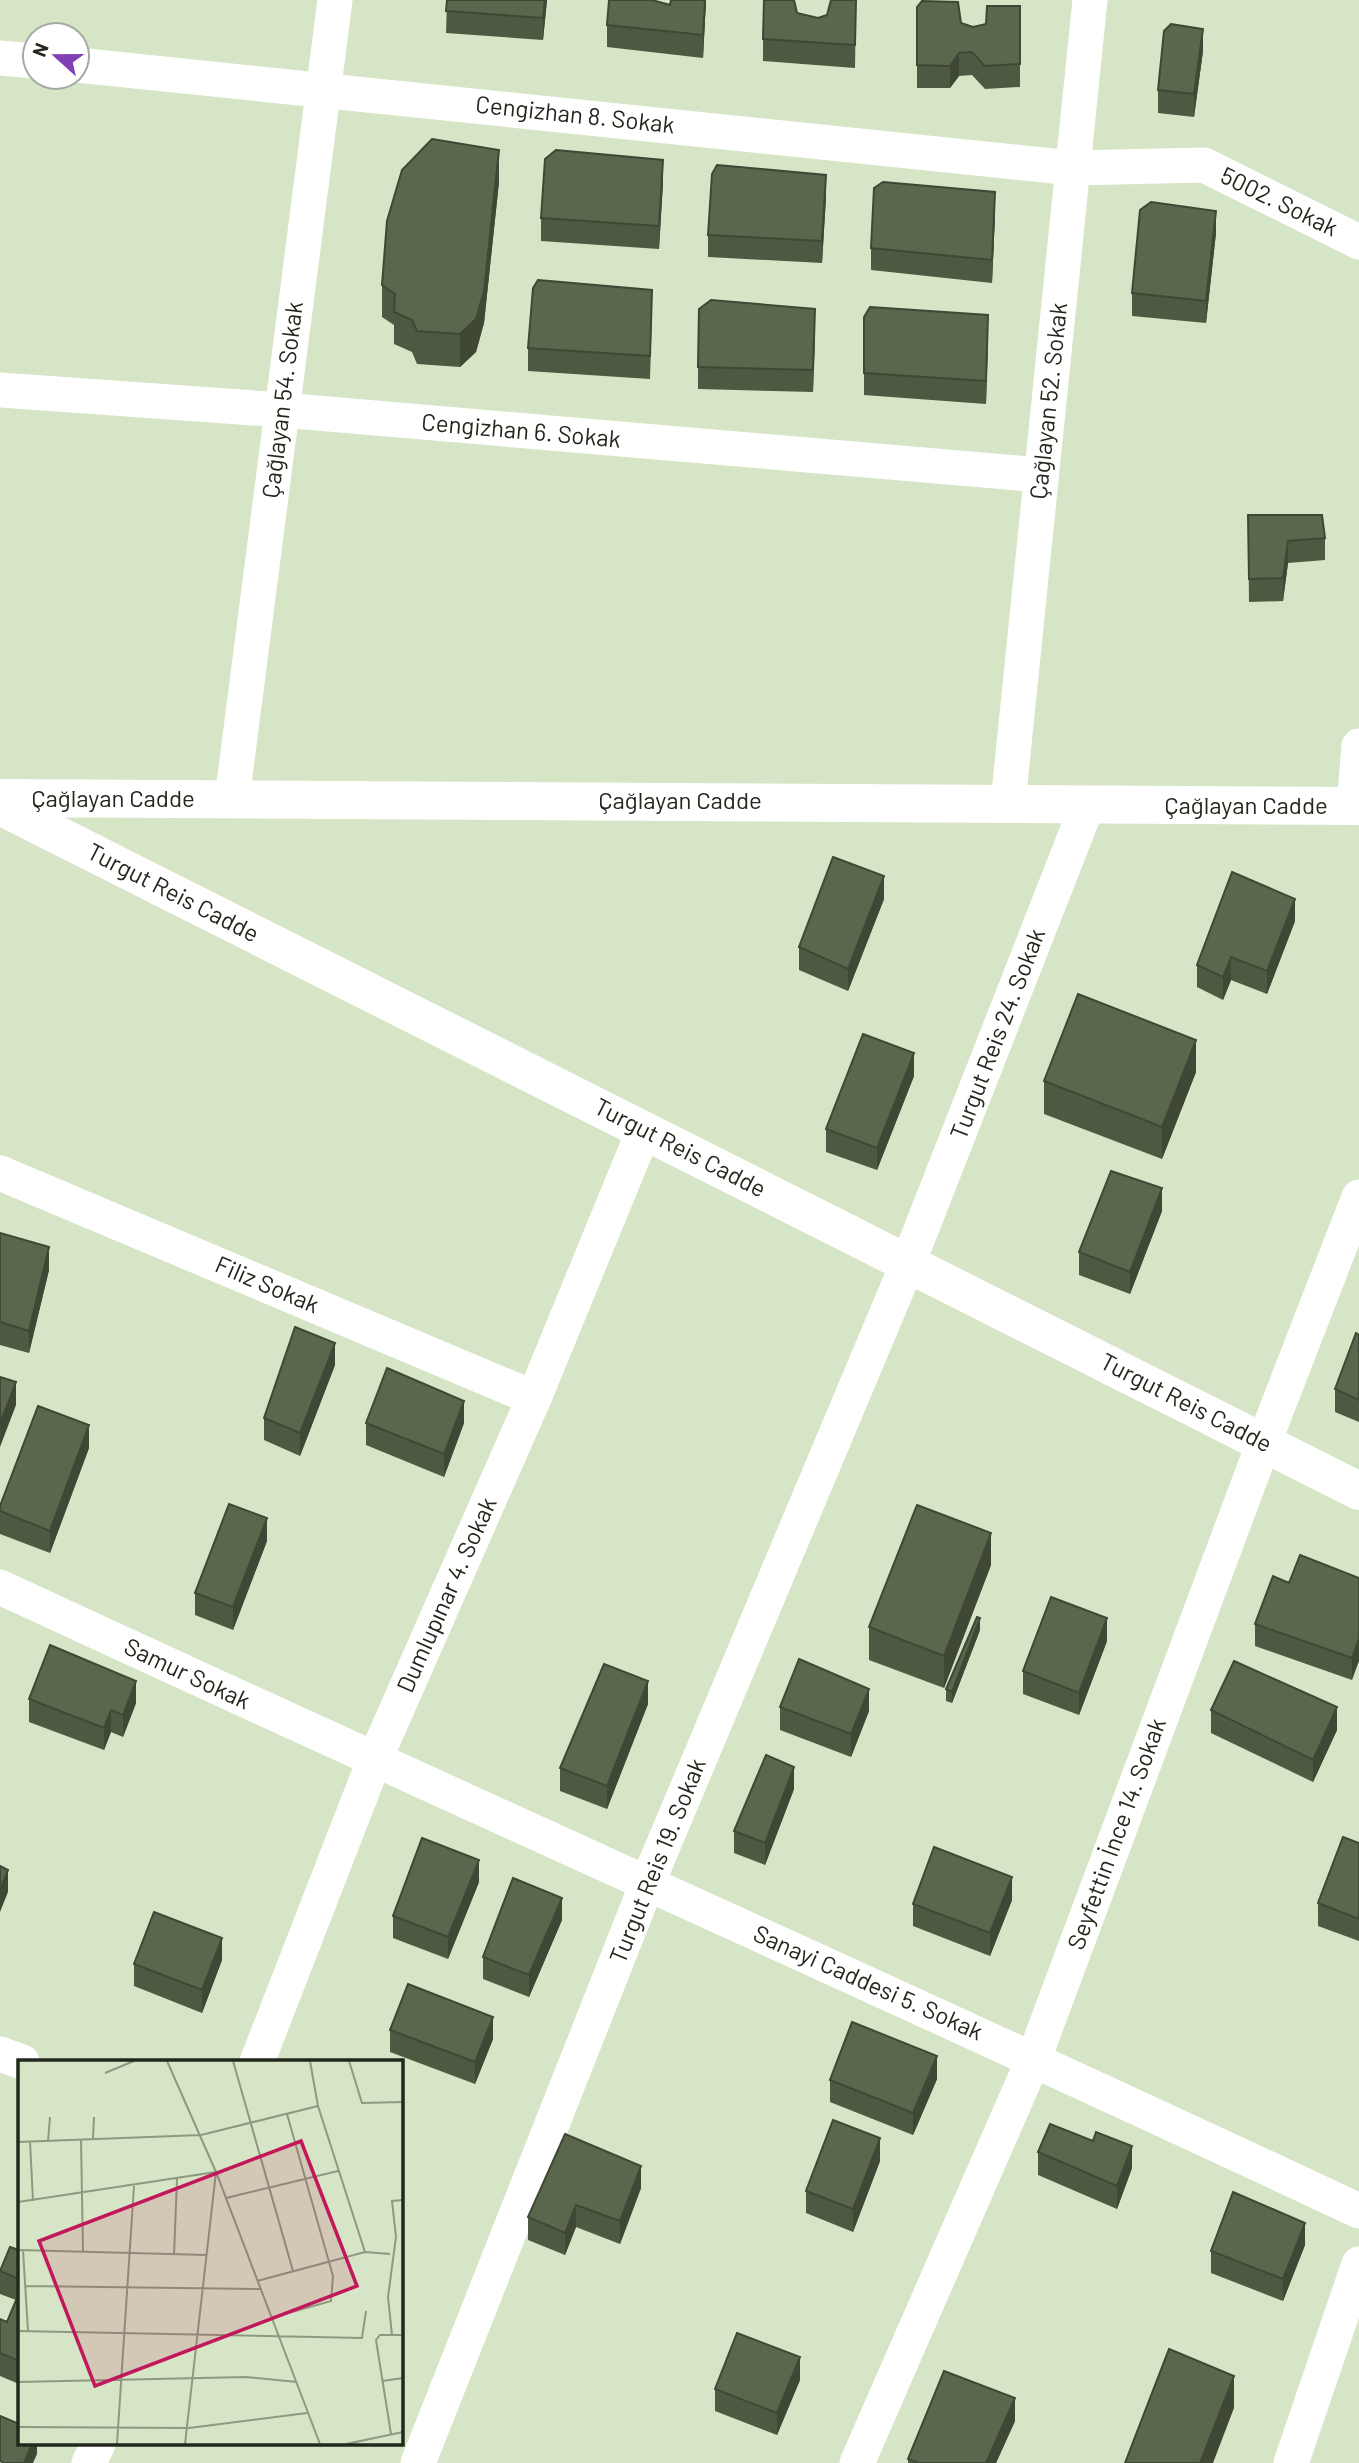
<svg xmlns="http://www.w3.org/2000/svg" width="1359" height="2463" font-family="Barlow,sans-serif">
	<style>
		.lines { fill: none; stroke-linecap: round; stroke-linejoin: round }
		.minor { stroke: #fff; stroke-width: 35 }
		.tertiary { stroke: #fff; stroke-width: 38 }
		.wall { fill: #4d5941 }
		.shaded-wall { fill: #3f4835 }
		.building { fill: #5a674c; stroke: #3f4835; stroke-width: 2 }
		.labels { text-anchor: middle; stroke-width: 7; stroke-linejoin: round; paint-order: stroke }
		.street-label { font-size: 24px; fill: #22281c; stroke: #fff }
		.inset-road { fill: none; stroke: #8e9981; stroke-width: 2 }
		.view { fill: #c2185b; fill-opacity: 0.15; stroke: #c2185b; stroke-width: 3.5 }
		.inset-edge { fill: none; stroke: #22281c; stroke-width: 3.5 }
	</style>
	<rect width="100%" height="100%" fill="#d6e5c5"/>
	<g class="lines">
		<!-- minor -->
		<path class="minor" d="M0,58L35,61
			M77,65L1073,168L1204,165L1359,242
			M0,390L282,410L1041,475
			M232,799L335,0
			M1008,803L1090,0
			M1354,806L1359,746
			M0,1173L534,1398
			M0,1587C452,1797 908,1999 1359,2211
			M0,2054L22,2062
			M257,2062L374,1761L534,1398L644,1130
			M89,2463L98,2444
			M418,2463L647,1884L908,1263L1087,806
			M857,2463L1034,2058L1264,1442L1359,1197
			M1291,2463L1359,2264"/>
		<!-- tertiary -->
		<path class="tertiary" d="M0,798L1359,806
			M0,806L1359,1491"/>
	</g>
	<!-- wall -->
	<path class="wall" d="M447,0H547L543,40L446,33Z
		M706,0L703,58L607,47V25Z
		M856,0L855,68L763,61V39L797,13L818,18L827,15Z
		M1020,6V87L985,89L972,75L959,76L950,88H917V7L973,27L986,24Z
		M1203,51L1194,117L1158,113V90Z
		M499,182L484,323L476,352L460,367L417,364L412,352L394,344V325L382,317V285Z
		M663,182L659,249L541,241V218Z
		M826,197L822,263L708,257V235Z
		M995,214L992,283L871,270V248Z
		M1216,233L1206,323L1132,316V293Z
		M652,312L650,379L528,371V348Z
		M864,317L988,337L986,404L864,395Z
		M815,332L813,392L698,389V367Z
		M1248,515L1325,538V560L1288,563L1283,601L1249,602Z
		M884,899L848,991L799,970V947Z
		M1295,921L1267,994L1231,980L1223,1000L1197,987V965Z
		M1196,1072L1162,1159L1044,1114V1081Z
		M914,1076L877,1170L826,1152V1129Z
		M1162,1211L1130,1294L1079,1275V1252Z
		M0,1233L49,1270L29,1353L0,1345Z
		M1359,1335V1422L1335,1412V1389Z
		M335,1365L300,1456L264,1440V1418Z
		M366,1423H464L444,1477L366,1445Z
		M89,1448L50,1553L0,1534V1506Z
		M267,1541L233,1630L195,1615V1593Z
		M991,1565L944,1688L869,1660V1627Z
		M1359,1578L1352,1680L1255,1646V1624L1289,1583Z
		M980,1630L952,1703L946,1701V1689Z
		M1107,1641L1079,1715L1023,1694V1671Z
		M29,1699L136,1703L123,1737L111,1732L104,1750L29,1722Z
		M648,1704L607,1809L560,1791V1768Z
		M780,1707L869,1711L851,1757L780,1730Z
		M1211,1710L1337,1730L1313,1782L1211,1733Z
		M794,1789L765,1865L734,1853V1831Z
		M1359,1843V1941L1318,1926V1903Z
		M479,1882L448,1959L393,1938V1916Z
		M1012,1900L990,1956L913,1926V1904Z
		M562,1920L529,1997L483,1979V1957Z
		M222,1960L202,2013L134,1986V1964Z
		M390,2030L493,2039L475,2084L390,2052Z
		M937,2079L913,2135L830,2102V2080Z
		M1038,2152L1132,2168L1117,2209L1038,2175Z
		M880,2161L853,2232L806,2213V2191Z
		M641,2188L620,2244L576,2227L565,2255L528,2240V2217Z
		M1305,2245L1283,2301L1211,2273V2251Z
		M19,2250V2384L0,2376V2319L7,2322L16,2300L0,2294V2271Z
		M800,2380L777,2435L715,2411V2389Z
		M1015,2421L996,2463H908V2459Z"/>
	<!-- shaded-wall -->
	<path class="shaded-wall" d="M545,0H547L543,40V18Z
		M705,0H706L703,58V35Z
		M1203,29V51L1194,117V94Z
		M959,53V76L950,88V66Z
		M499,150V182L484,323L476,352L460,367V334Z
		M663,160V182L659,249V226Z
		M826,175V197L822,263V241Z
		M995,192V214L992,283V260Z
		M1216,211V233L1206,323V301Z
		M815,309V332L813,392V370Z
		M988,315V337L986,404V381Z
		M1288,541V563L1283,601V578Z
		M884,876V899L848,991V969Z
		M1295,899V921L1267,994V971Z
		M1231,957V980L1223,1000V977Z
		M1196,1040V1072L1162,1159V1127Z
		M914,1053V1076L877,1170V1148Z
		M1162,1188V1211L1130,1294V1272Z
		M49,1247V1270L29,1353V1331Z
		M335,1343V1365L300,1456V1433Z
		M16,1382V1405L0,1447V1424Z
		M464,1401V1423L444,1477V1454Z
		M89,1425V1448L50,1553V1531Z
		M267,1518V1541L233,1630V1607Z
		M991,1533V1565L944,1688V1656Z
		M980,1618V1630L952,1703V1692Z
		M1107,1618V1641L1079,1715V1693Z
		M1359,1639V1661L1352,1680V1658Z
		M136,1681V1703L123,1737V1715Z
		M648,1681V1704L607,1809V1786Z
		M869,1689V1711L851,1757V1734Z
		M1337,1707V1730L1313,1782V1760Z
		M111,1710V1732L104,1750V1728Z
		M794,1767V1789L765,1865V1843Z
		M479,1860V1882L448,1959V1937Z
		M8,1870V1892L0,1912V1890Z
		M1012,1877V1900L990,1956V1933Z
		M562,1898V1920L529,1997V1975Z
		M222,1938V1960L202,2013V1990Z
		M493,2017V2039L475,2084V2062Z
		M937,2056V2079L913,2135V2113Z
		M880,2138V2161L853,2232V2209Z
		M1132,2146V2168L1117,2209V2186Z
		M641,2166V2188L620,2244V2221Z
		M576,2205V2227L565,2255V2233Z
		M1305,2223V2245L1283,2301V2279Z
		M800,2357V2380L777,2435V2413Z
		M1234,2376V2408L1213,2463H1200Z
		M1015,2398V2421L996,2463H986Z
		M32,2444H37V2454L33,2463H24Z"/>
	<!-- building -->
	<path class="building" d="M447,0H545L543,18L446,11Z
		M609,0H652L670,5L671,0H705L703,35L607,25Z
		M764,0H794L797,13L818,18L827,15L831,0H856L855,45L763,39Z
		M922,1L958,2L961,23L973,27L986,24L987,6H1020V64L985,66L972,52L959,53L950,66L917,65V7Z
		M1171,24L1203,29L1194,94L1158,90L1164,31Z
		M432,139L499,150L484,291L476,319L460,334L417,331L412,320L394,312L395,294L382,285L387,221L402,170Z
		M556,150L663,160L659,226L541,218L545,159Z
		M717,165L826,175L822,241L708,235L712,174Z
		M883,182L995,192L992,260L871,248L874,188Z
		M1151,202L1216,211L1206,301L1132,293L1140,210Z
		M538,280L652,290L650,356L528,348L533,288Z
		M711,300L815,309L813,370L698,367L699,309Z
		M870,307L988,315L986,381L864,373V317Z
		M1248,515H1322L1325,538L1288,541L1283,578L1249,579Z
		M833,857L884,876L848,969L799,947Z
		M1232,872L1295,899L1267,971L1231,957L1223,977L1197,965Z
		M1078,994L1196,1040L1162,1127L1044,1081Z
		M863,1034L914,1053L877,1148L826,1129Z
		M1111,1171L1162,1188L1130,1272L1079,1252Z
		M0,1233L49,1247L29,1331L0,1322Z
		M295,1327L335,1343L300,1433L264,1418Z
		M1356,1333L1359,1335V1400L1335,1389Z
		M387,1368L464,1401L444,1454L366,1423Z
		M0,1377L16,1382L0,1424Z
		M38,1406L89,1425L50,1531L0,1511V1506Z
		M229,1504L267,1518L233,1607L195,1593Z
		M917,1505L991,1533L944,1656L869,1627Z
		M1300,1555L1359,1578V1639L1352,1658L1255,1624L1273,1576L1289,1583Z
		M1051,1597L1107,1618L1079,1693L1023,1671Z
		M977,1617L980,1618L952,1692L946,1689Z
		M50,1645L136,1681L123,1715L111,1710L104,1728L29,1699Z
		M799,1659L869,1689L851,1734L780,1707Z
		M1234,1661L1337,1707L1313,1760L1211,1710Z
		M604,1664L648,1681L607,1786L560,1768Z
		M766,1755L794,1767L765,1843L734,1831Z
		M1343,1837L1359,1843V1919L1318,1903Z
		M422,1838L479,1860L448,1937L393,1916Z
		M934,1847L1012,1877L990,1933L913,1904Z
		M0,1866L8,1870L0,1890Z
		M513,1878L562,1898L529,1975L483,1957Z
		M154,1912L222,1938L202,1990L134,1964Z
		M408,1984L493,2017L475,2062L390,2030Z
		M852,2022L937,2056L913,2113L830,2080Z
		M833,2120L880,2138L853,2209L806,2191Z
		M1050,2124L1093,2141L1096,2132L1132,2146L1117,2186L1038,2152Z
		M565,2134L641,2166L620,2221L576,2205L565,2233L528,2217Z
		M1233,2192L1305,2223L1283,2279L1211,2251Z
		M10,2247L19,2250V2279L0,2271Z
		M19,2293V2361L0,2353V2319L7,2322Z
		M737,2333L800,2357L777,2413L715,2389Z
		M1169,2349L1234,2376L1200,2463H1125Z
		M944,2371L1015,2398L986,2463H919L908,2459Z
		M0,2416L19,2424V2444H32L24,2463H4L0,2461Z"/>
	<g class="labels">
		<!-- street labels -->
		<g class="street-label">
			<text transform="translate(575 115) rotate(6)" y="8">Cengizhan 8. Sokak</text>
			<text transform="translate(1279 202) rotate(26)" y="8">5002. Sokak</text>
			<text transform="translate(283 400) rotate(-83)" y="8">Çağlayan 54. Sokak</text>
			<text transform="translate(1049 401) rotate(-84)" y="8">Çağlayan 52. Sokak</text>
			<text transform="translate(521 431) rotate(5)" y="8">Cengizhan 6. Sokak</text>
			<text x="113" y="807">Çağlayan Cadde</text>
			<text x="680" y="809">Çağlayan Cadde</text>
			<text x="1246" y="814">Çağlayan Cadde</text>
			<text transform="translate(173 893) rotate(27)" y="8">Turgut Reis Cadde</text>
			<text transform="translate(998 1034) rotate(-69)" y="8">Turgut Reis 24. Sokak</text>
			<text transform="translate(680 1148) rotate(27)" y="8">Turgut Reis Cadde</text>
			<text transform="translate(267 1285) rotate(23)" y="8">Filiz Sokak</text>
			<text transform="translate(1186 1403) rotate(27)" y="8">Turgut Reis Cadde</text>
			<text transform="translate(447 1595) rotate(-66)" y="8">Dumlupınar 4. Sokak</text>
			<text transform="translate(187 1674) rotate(25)" y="8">Samur Sokak</text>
			<text transform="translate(1117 1834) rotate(-70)" y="8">Seyfettin İnce 14. Sokak</text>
			<text transform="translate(658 1861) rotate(-68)" y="8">Turgut Reis 19. Sokak</text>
			<text transform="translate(868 1983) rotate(24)" y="8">Sanayi Caddesi 5. Sokak</text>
		</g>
	</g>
	<!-- overview -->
	<g transform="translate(18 2060)">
		<rect width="385" height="385" fill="#d6e5c5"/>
		<path class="inset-road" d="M149,1L198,112L302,384M215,1L275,211M292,1L300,46L347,192M331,1L344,43L385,42M87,13L116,1M75,78L76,57M63,79L65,192M12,81L15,141M30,81L32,57M0,82L183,75L300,46M208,138L320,111M0,142L198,112L167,384M0,190L189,195M5,190L10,271M156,195L159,119M239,221L347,192L372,194M8,226L242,229M253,258L313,241L315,216L269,54M0,271L344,278L348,251M374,275L370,237L378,177L374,141L385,140M0,300V324M364,321L385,318M0,322L228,317L279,322M0,367L171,368L289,353M373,374L358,280L362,275H385M99,384L116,126M328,384L385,372"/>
		<path class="view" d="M283,81L339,226L77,326L21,181Z"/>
		<rect width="385" height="385" class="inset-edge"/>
	</g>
	<!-- north arrow -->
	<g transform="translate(56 56) rotate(291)"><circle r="33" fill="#ffffff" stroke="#a7a9a4" stroke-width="2"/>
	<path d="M0-5L12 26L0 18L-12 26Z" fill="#8140b4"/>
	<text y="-10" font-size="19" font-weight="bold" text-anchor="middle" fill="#22281c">N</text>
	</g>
</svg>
